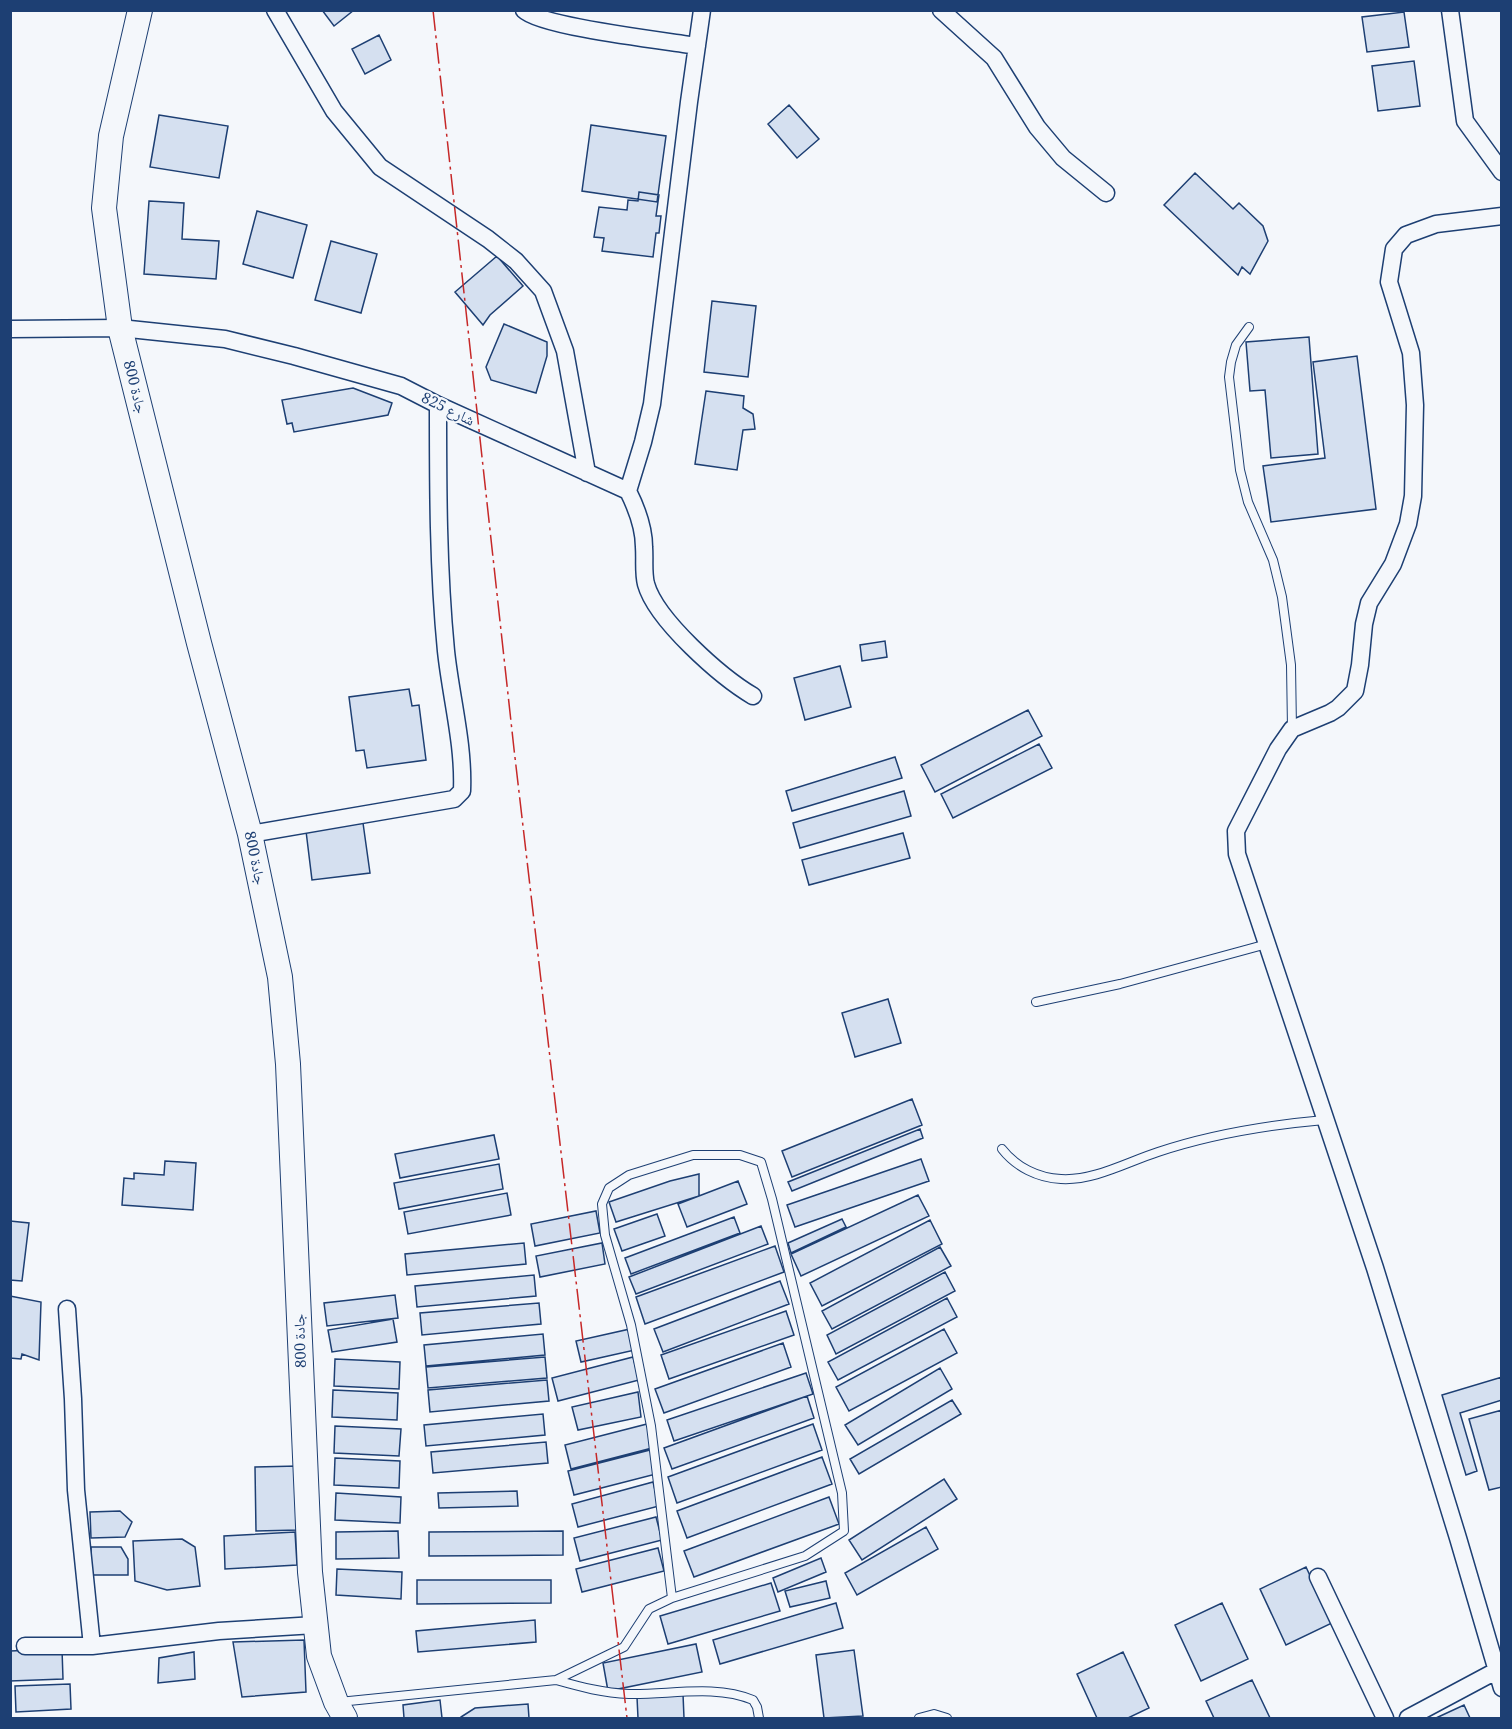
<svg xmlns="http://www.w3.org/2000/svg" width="1512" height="1729" font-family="Georgia,'Noto Naskh Arabic',serif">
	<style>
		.building { fill: #d5e0f0; stroke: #1d3f73; stroke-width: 1.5 }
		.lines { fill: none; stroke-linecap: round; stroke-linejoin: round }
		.service-casing { stroke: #1d3f73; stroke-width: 10 }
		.minor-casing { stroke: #1d3f73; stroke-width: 19 }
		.secondary-casing { stroke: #1d3f73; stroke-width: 26 }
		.service { stroke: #f4f7fb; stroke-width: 8 }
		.minor { stroke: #f4f7fb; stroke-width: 16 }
		.secondary { stroke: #f4f7fb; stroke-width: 24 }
		.power { stroke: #c62828; stroke-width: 1.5; stroke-dasharray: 21 4.5 3 4.5; stroke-linecap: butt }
		.labels { text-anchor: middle; stroke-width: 4.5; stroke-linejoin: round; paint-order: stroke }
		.street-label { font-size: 15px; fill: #1d3f73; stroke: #f4f7fb }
	</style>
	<rect width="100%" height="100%" fill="#f4f7fb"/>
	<!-- building -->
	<path class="building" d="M322,10H354L334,26Z
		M1404,12L1409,47L1367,52L1362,17Z
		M379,35L391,60L365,74L352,49Z
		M1414,61L1420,106L1378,111L1372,66Z
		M789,105L819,139L797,158L768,124Z
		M159,115L228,126L219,178L150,167Z
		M591,125L666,136L657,202L582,191Z
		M1195,173L1233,209L1239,203L1263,226L1268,241L1250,274L1242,267L1238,275L1164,205Z
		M639,192L659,195L656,216H661L659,233H656L653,257L602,251L604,238L594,237L599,207L627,210L628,200L638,201Z
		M149,201L184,203L182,239L219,241L216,279L144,274Z
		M257,211L307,225L293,278L243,264Z
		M331,241L377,254L361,313L315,300Z
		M497,256L523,286L490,315L483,325L455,292Z
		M712,301L756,306L748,377L704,372Z
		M504,324L547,342V356L536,393L491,380L486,367Z
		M1309,337L1318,454L1271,458L1265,390L1250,391L1246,342Z
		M1357,356L1376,509L1271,522L1263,466L1325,458L1313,362Z
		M353,388L392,403L388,415L294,432L292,423L287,424L282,400Z
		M706,391L744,396L743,408L753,414L755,429L743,430L737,470L695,464Z
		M885,641L887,657L862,661L860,645Z
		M840,666L851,707L805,720L794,678Z
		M409,689L412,706L419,705L426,760L367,768L364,750L356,751L349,697Z
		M1028,710L1042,736L935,792L921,765Z
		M1039,744L1052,768L953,818L941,794Z
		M895,757L902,778L792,811L786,791Z
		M904,791L911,816L800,848L793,823Z
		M363,823L370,873L312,880L306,831Z
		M903,833L910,858L809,885L802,860Z
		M888,999L901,1043L855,1057L842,1013Z
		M912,1099L922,1125L792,1177L782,1151Z
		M920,1129L923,1138L792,1191L788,1182Z
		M494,1135L499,1159L400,1178L395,1154Z
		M921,1159L929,1181L795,1227L787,1205Z
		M165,1161L196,1163L193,1210L122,1205L124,1178L134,1179V1173L164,1175Z
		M499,1164L503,1189L399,1209L394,1183Z
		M699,1174V1196L616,1222L609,1202L670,1181Z
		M738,1181L747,1204L687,1227L678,1204Z
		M507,1193L511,1215L408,1234L404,1212Z
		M918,1195L929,1216L801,1276L791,1254Z
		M596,1211L600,1233L535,1246L531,1224Z
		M657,1214L665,1236L622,1251L614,1229Z
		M734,1217L740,1233L631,1274L625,1258Z
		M842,1219L846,1227L791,1253L788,1243Z
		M930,1220L942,1244L822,1306L810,1283Z
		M10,1221L29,1223L22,1281L10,1280Z
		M761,1226L768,1244L636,1294L629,1277Z
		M524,1243L526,1264L407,1275L405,1254Z
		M602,1243L605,1264L540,1277L536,1256Z
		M775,1246L784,1272L645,1324L636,1297Z
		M940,1247L951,1266L832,1329L822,1311Z
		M945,1272L955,1291L836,1354L827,1335Z
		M534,1275L536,1296L417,1307L415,1286Z
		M780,1281L789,1304L663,1352L654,1329Z
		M395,1295L398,1318L327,1326L324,1303Z
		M10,1296L41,1302L39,1360L22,1354L21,1359L10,1358Z
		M947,1298L957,1317L838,1380L828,1362Z
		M539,1303L541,1324L422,1335L420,1313Z
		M786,1311L794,1335L669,1379L661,1355Z
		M393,1319L397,1342L332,1352L328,1330Z
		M630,1329L635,1350L581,1362L576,1341Z
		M944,1329L957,1353L849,1411L836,1387Z
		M543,1334L545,1355L426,1366L424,1345Z
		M783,1343L791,1367L664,1413L655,1389Z
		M545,1357L547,1378L428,1388L426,1367Z
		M633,1357L639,1380L558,1401L552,1378Z
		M335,1359L400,1362L399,1389L334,1386Z
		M940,1368L952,1389L858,1445L845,1425Z
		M806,1373L813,1394L674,1441L667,1420Z
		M1502,1377V1400L1460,1413L1477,1471L1466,1475L1442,1395Z
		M547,1380L549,1401L430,1412L428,1390Z
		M333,1390L398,1393L397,1420L332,1417Z
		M638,1392L641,1417L578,1430L572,1407Z
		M807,1396L814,1418L672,1469L664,1448Z
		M952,1400L961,1414L859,1474L850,1459Z
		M1502,1410V1487L1489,1490L1469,1419Z
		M543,1414L545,1435L426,1446L424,1425Z
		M647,1424L652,1448L571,1469L565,1445Z
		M813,1424L822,1450L677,1503L668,1477Z
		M335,1426L401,1429L399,1456L334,1453Z
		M546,1442L548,1463L433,1473L431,1452Z
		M650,1450L656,1474L574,1495L568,1471Z
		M822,1457L832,1484L687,1538L677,1511Z
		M335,1458L400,1461L399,1488L334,1485Z
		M298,1466L299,1530L256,1531L255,1467Z
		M944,1479L957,1499L862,1560L849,1540Z
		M653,1482L659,1506L578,1527L572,1504Z
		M517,1491L518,1506L439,1508L438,1493Z
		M336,1493L401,1497L400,1523L335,1520Z
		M829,1497L839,1524L694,1577L684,1551Z
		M120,1511L132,1522L125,1537L91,1538L90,1512Z
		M656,1517L662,1540L580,1561L574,1538Z
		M926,1527L938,1549L857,1595L845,1573Z
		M398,1531L399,1558L336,1559V1532Z
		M563,1531V1555L429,1556V1532Z
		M295,1532L297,1565L225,1569L224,1536Z
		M182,1539L195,1547L200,1586L167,1590L135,1581L133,1541Z
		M91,1547H121L128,1559V1575H91Z
		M658,1548L664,1571L582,1592L576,1569Z
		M821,1558L826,1572L778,1592L773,1578Z
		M1306,1567L1332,1623L1286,1645L1260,1589Z
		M337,1569L402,1572L401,1599L336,1595Z
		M417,1580H551V1603L417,1604Z
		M826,1581L830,1598L790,1607L785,1591Z
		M771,1583L780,1611L668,1644L660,1616Z
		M836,1603L843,1628L720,1664L713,1640Z
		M1222,1603L1248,1659L1201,1681L1175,1625Z
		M535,1620L536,1642L418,1652L416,1631Z
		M304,1640L306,1692L242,1697L233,1642Z
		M696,1644L702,1672L608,1691L603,1663Z
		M62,1649L63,1679L10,1681V1651Z
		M854,1650L863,1716L824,1718L816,1655Z
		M194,1652L195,1679L158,1683L159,1658Z
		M1123,1652L1149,1708L1128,1718H1097L1077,1674Z
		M1252,1680L1270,1718H1214L1206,1701Z
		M70,1684L71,1709L16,1712L15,1686Z
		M683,1694L684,1718H638L637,1697Z
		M440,1700L442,1718H404L403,1705Z
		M528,1704L529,1718H461V1717L475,1708Z
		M1464,1705L1470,1718H1436Z"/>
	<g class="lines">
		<!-- service casing -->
		<g class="service-casing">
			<path id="service" d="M1249,327L1236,345L1231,362L1229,377L1240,470L1248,502L1273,560L1282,597L1291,665L1292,729
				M1036,1002L1120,984L1267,944
				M1002,1149C1016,1167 1038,1178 1061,1179C1094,1181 1127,1162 1158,1152C1212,1134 1268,1125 1324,1120
				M556,1680C581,1687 603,1693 629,1694C669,1695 715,1684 753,1700L757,1707L759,1718
				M339,1702L556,1680L624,1647L649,1609L672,1598L805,1556L844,1531L842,1493L772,1199L761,1162L740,1155H693L629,1175L609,1188L602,1204L605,1235L631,1325L651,1426L672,1598
				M919,1718L934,1714L947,1718"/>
		</g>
		<!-- minor casing -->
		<g class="minor-casing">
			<path id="minor" d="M275,10L334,111L380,167L488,239L516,261L543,291L565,351L587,473
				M524,10C541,27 667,41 697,46
				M941,10L994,58L1037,127L1063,158L1106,193
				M1450,10L1465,121L1502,172
				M1502,216L1436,224L1406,235L1394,249L1389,282L1411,353L1415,405L1413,496L1408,524L1393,564L1369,603L1364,624L1360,665L1355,691L1338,708L1330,713L1292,729L1278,749L1236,831L1237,854L1375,1268L1458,1538L1502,1688
				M10,329L120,328L225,339L294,356L401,386L438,405L628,491C637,509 644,527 644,547C645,560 643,572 646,584C656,620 721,677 753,696
				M628,491L643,442L652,404L689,102L702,10
				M250,834L454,799L462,791C464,744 451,698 446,651C438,569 438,487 438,405
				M67,1309L73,1399L76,1490L92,1646
				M1318,1577L1385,1718
				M25,1646H92L219,1631L315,1625
				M1408,1718L1496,1671"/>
		</g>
		<!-- secondary casing -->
		<g class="secondary-casing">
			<path id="secondary" d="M140,10L111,136L104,208L120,328L199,643L250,834L280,977L288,1064L310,1572L319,1656L336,1702L345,1718"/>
		</g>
		<!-- service -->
		<use href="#service" class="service"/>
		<!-- minor -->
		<use href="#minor" class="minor"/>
		<!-- secondary -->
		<use href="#secondary" class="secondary"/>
		<!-- power -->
		<path class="power" d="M433,10L514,749L627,1718"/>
	</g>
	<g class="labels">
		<!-- street labels -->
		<g class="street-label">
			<text transform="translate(135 387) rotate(76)" y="5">جادة 800</text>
			<text transform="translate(448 409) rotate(26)" y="5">شارع 825</text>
			<text transform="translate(255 858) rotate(78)" y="5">جادة 800</text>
			<text transform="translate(300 1341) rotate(-92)" y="5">جادة 800</text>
		</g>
	</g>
	<!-- border -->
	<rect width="1512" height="1729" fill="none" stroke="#1d3f73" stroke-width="24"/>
</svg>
